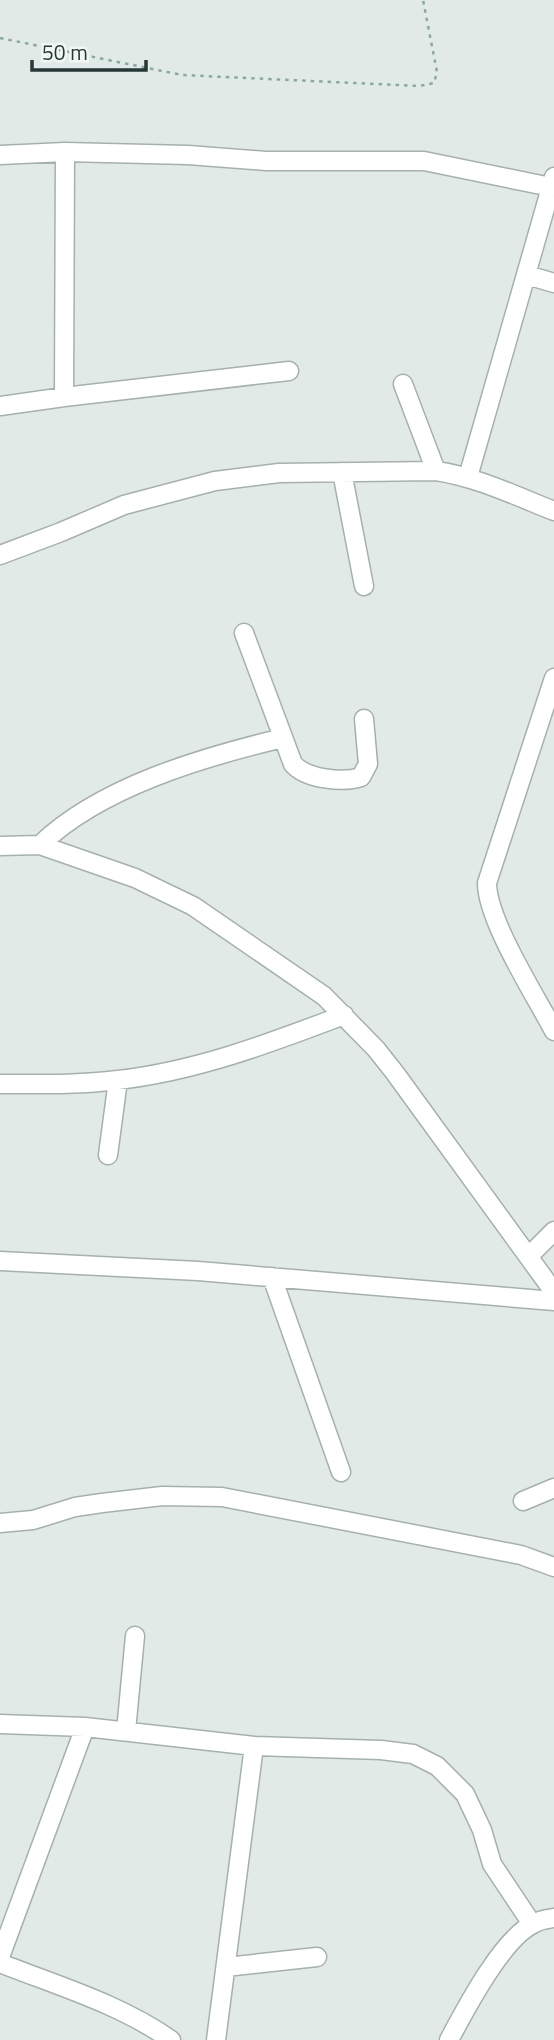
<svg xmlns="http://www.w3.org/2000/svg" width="554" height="2040" font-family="'Titillium Web',sans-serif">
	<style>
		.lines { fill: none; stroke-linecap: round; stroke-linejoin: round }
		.minor-casing { stroke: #a5b1ae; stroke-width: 21 }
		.path { stroke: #86aaa2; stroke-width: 2.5; stroke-dasharray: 3.5 5; stroke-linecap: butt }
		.minor { stroke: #fff; stroke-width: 18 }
	</style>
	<rect width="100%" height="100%" fill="#e1eae7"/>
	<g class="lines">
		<!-- minor casing -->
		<g class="minor-casing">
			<path id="minor" d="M0,155L65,152L188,155L266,161H424L551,187
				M527,275L554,283
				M403,384L436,471
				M64,397L289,371
				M0,406L64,397L65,152
				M342,472L364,586
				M468,477L554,177
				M0,555L61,532L124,505L215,481L279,473L436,471C477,477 516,496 554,511
				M244,633L293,764C306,779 343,783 361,777L368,764L364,719
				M554,678L487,883C487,920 535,995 554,1031
				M40,845C100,787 203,757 283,738
				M0,846L40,845L135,878L193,906L324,996L376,1049L395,1073L554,1292
				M0,1084C39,1084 79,1085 118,1080C197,1071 270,1043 344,1015
				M108,1155L118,1080
				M529,1256L554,1231
				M0,1261L198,1271L554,1301
				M272,1277L341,1472
				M523,1501L554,1488
				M0,1523L33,1520L75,1507L102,1503L162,1496L222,1497L521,1555L554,1567
				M0,1724L85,1727L254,1746L381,1750L413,1754L437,1766L465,1794L482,1830L492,1864L532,1924
				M126,1731L135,1636
				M0,1957L85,1727
				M0,1963C58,1986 120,2004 171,2040
				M226,1967L317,1957
				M216,2040L254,1746
				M449,2040C465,2010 502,1939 533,1924C539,1920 547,1919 554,1918"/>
		</g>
		<!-- path -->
		<path class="path" d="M0,38L182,75L419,86L434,83L437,72L423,0"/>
		<!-- minor -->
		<use href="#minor" class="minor"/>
	</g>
	<!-- scale -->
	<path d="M32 60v10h114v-10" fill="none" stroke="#243935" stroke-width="3.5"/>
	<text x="42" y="60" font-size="21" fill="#243935" stroke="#f1f7f5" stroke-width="5" paint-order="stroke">50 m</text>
</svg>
